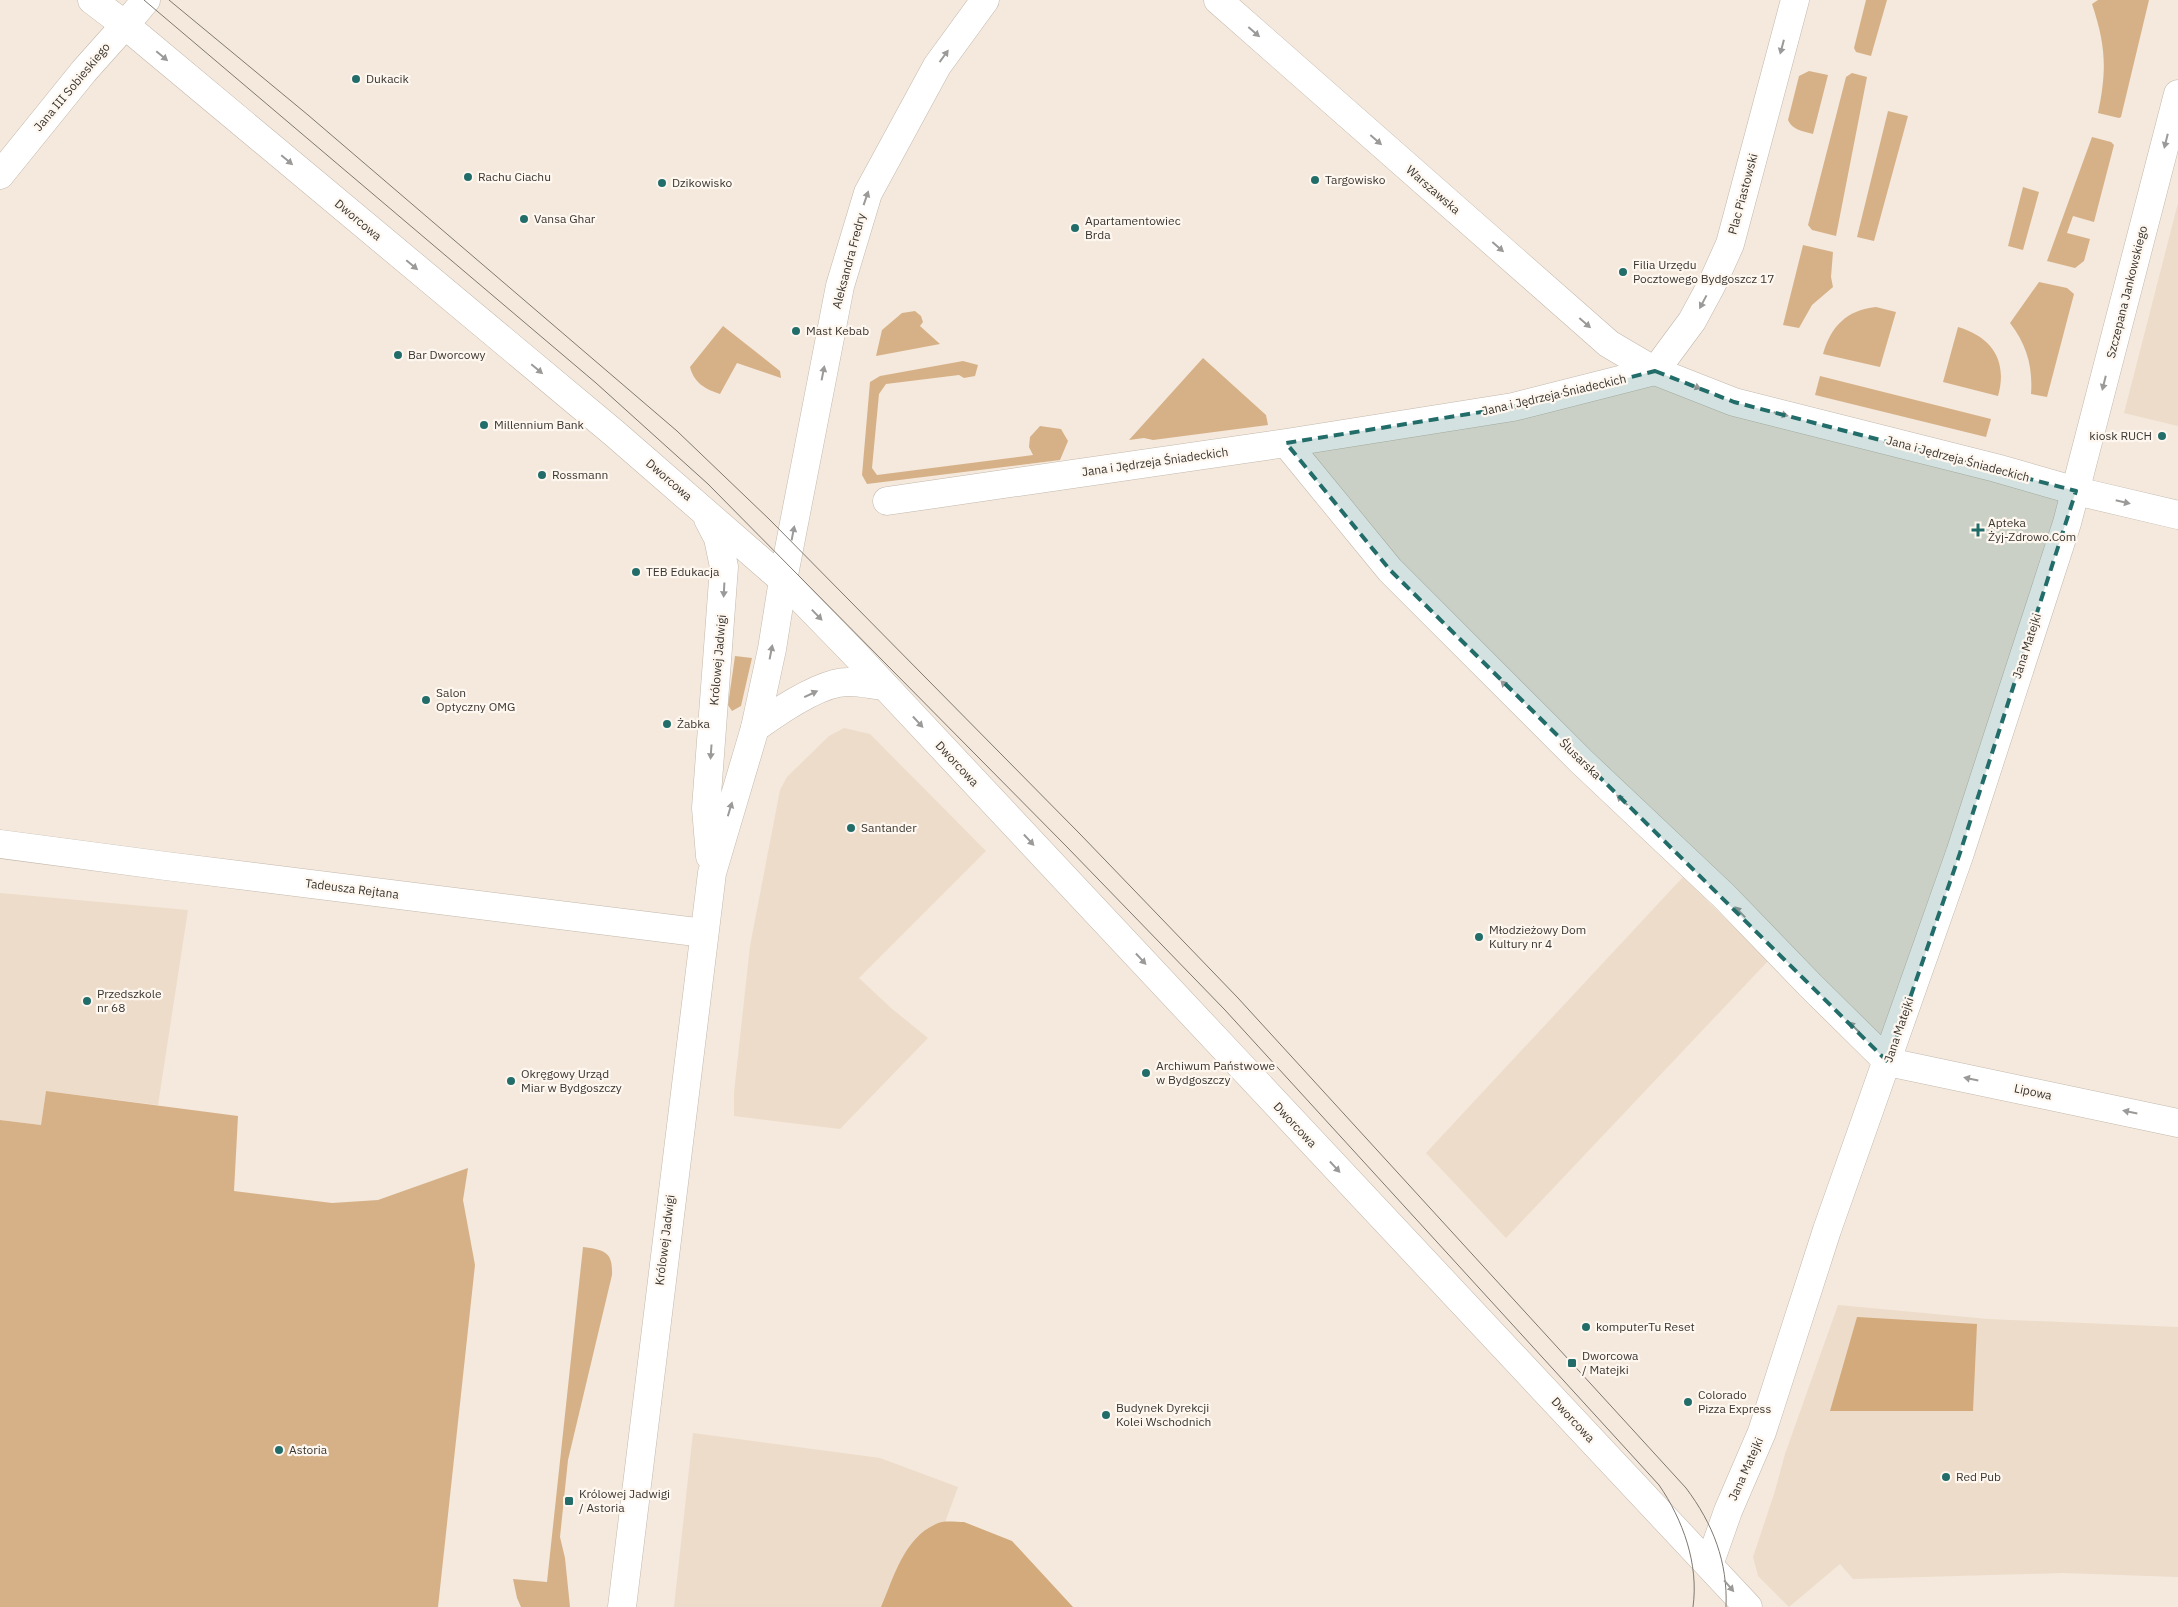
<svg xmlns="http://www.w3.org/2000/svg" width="2178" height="1607" font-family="'IBM Plex Sans',sans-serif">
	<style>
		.built { fill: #eddcca }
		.green { fill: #d6b188 }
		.forest { fill: #d3aa7b }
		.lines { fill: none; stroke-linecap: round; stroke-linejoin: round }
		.street-casing { stroke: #c3b8ac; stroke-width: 29 }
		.secondary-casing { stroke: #c3b8ac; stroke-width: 29 }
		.street { stroke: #fff; stroke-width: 28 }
		.secondary { stroke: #fff; stroke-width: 28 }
		.tram { stroke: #7f7870; stroke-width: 1 }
		.oneway { fill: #9c9a98 }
		.marked { fill: #226d69; fill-opacity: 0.2; stroke: #226d69; stroke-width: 4; stroke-dasharray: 10 6; stroke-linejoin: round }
		.poi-dot { fill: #226d69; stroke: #fef7ef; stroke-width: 2 }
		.labels { text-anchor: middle; stroke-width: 4.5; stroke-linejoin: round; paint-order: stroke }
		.poi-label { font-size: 12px; fill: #393530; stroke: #fef7ef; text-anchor: start }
		.street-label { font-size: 12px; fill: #393530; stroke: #fef7ef }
	</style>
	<rect width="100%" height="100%" fill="#f4e9dc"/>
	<!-- built -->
	<path class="built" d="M2178,203V426L2124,413Z
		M844,728L870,734L986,851L859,978L891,1008L928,1038L840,1129L734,1116V1093L750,946L780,790L787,777L829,736Z
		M1683,877L1768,961L1506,1238L1426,1153Z
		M0,893L188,910L158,1105L46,1091L41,1125L0,1120Z
		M1838,1305L1988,1319L2178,1327V1577L2063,1573L1853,1579L1840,1564L1789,1607L1758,1576L1753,1557L1775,1491L1785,1454Z
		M693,1433L880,1458L958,1487L928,1569L911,1607H674Z"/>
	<!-- green -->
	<path class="green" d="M1866,0H1887L1871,56L1856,52L1854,48Z
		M2098,0H2149L2121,117L2119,118L2098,113C2107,70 2106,46 2092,4Z
		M1809,71L1828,75L1813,134C1803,131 1792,130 1788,120L1799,76Z
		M1852,73L1867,77L1836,236L1812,230L1808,225L1846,77Z
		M1888,111L1908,116L1874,241L1857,237Z
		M2092,137L2111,142L2114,145L2094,222L2073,216L2067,233L2090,239L2084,261L2075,268L2047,261Z
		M2023,187L2039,192L2023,250L2008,246Z
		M1803,245L1833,252L1831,277L1833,287L1812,305L1799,328L1783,325Z
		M2039,282L2067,288L2074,294L2047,397L2031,394C2033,367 2027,345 2010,323Z
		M1876,307L1896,312L1880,367L1823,354C1831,326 1847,310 1876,307Z
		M915,311L921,316L923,322L920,326L940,344L876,356L882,330L902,313Z
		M723,326L780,371L781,378L737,363L720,394C705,389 694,383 690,367Z
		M1958,327C1992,337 2008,361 1998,396L1943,382Z
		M1203,358L1266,415L1268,425L1153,440L1144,438L1129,440Z
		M963,361L978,365L975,376L964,378L959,375L886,384L879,394L872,468L877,475L1033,455L1029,447L1030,437L1040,426L1061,429L1068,441L1060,460L867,484L862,475L870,382L880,376Z
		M1820,376L1991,419L1986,437L1815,395Z
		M735,656L752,658L741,706L732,711L728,705Z
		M46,1091L238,1116L234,1191L332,1203L378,1200L468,1168L463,1200L475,1265L438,1607H0V1120L41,1125Z
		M583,1247C605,1250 613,1252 612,1275L568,1460L560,1537L565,1558L570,1607H521L517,1598L513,1579L547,1582Z"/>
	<!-- forest -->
	<path class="forest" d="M1857,1317L1977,1324L1973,1411H1830Z
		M964,1522L1012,1541L1073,1607H881C894,1577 904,1538 936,1524C943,1520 955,1522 964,1522Z"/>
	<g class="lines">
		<!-- street casing -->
		<g class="street-casing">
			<path id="street" d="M0,175L84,71L125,25
				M1286,443L1390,570L1581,761L1724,896L1810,985L1888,1062L2178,1123
				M887,501L1286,443L1513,407L1655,371L1692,321L1712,284L1730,244L1795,0
				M783,580L853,652L1748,1607
				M755,728C777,712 822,681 849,682C861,682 873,685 885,686
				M0,844L166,866L704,933
				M1709,1565L1728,1511L1762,1432L1827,1230L1960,853L2067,523L2178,94"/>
		</g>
		<!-- secondary casing -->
		<g class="secondary-casing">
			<path id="secondary" d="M92,0L125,25L614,433L783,580
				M1218,0L1609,344L1655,371L1734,402L1996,468L2076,491L2178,515
				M125,25L146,0
				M708,519L718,538L724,567L706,808L710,856
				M622,1607L712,873L755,728L772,649L783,580L840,286L868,193L937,66L985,0"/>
		</g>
		<!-- street -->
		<use href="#street" class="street"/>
		<!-- secondary -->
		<use href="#secondary" class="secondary"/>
		<!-- tram -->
		<path class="tram" d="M144,0L596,383L708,484L1067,847L1225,1010L1659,1485C1683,1520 1699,1564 1693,1607
			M169,0L308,115L677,431L770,520L1080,834L1238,998L1686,1488C1713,1524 1728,1562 1726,1607"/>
	</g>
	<!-- one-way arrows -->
	<defs><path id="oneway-solid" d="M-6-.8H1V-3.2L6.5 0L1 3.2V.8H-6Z" transform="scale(1.25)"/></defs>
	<g class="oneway">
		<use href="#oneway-solid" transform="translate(1254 32) rotate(41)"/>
		<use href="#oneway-solid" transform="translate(1782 47) rotate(105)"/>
		<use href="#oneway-solid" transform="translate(162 56) rotate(40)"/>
		<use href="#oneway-solid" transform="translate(944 56) rotate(-54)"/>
		<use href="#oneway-solid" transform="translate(1376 140) rotate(41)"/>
		<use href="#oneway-solid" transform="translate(2166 141) rotate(104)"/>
		<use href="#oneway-solid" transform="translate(287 160) rotate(40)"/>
		<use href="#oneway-solid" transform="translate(866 198) rotate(-71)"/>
		<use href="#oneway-solid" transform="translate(1498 247) rotate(41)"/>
		<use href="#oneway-solid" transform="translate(412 265) rotate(40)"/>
		<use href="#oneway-solid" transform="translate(1703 302) rotate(118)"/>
		<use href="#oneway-solid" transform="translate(1585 323) rotate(41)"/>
		<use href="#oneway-solid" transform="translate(537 369) rotate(40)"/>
		<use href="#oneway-solid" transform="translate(823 373) rotate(-79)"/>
		<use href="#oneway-solid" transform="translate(2104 383) rotate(104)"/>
		<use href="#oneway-solid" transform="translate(1694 386) rotate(21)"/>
		<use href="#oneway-solid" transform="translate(1781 414) rotate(14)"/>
		<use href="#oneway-solid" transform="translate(2123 502) rotate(13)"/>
		<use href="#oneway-solid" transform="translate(793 533) rotate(-79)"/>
		<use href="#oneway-solid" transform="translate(724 590) rotate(93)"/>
		<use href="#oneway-solid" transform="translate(817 615) rotate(46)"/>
		<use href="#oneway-solid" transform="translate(771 652) rotate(-79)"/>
		<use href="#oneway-solid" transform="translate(1506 686) rotate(-135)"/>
		<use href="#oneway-solid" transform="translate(811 694) rotate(-25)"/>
		<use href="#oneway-solid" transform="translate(918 722) rotate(47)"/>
		<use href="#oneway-solid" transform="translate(711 752) rotate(94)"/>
		<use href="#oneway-solid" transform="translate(1622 800) rotate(-137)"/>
		<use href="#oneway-solid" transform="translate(730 809) rotate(-73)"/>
		<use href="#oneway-solid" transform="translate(1029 840) rotate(47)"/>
		<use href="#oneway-solid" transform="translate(1740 912) rotate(-134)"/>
		<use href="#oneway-solid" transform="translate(1141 959) rotate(47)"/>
		<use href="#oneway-solid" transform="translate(1854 1027) rotate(-136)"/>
		<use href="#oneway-solid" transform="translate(1971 1079) rotate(-168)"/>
		<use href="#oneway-solid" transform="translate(2130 1112) rotate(-168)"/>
		<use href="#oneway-solid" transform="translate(1335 1167) rotate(47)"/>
		<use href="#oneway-solid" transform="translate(1729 1586) rotate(49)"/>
	</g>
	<!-- marked area -->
	<path class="marked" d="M1655,371L1734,402L2076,491L1960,853L1888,1062L1390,570L1286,443L1513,407Z"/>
	<!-- markers -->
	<g class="poi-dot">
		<circle cx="356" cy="79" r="5"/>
		<circle cx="468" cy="177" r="5"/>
		<circle cx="1315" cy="180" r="5"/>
		<circle cx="662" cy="183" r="5"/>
		<circle cx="524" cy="219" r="5"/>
		<circle cx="1075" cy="228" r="5"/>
		<circle cx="1623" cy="272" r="5"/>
		<circle cx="796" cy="331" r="5"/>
		<circle cx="398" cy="355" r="5"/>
		<circle cx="484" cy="425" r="5"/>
		<circle cx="2162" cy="436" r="5"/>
		<circle cx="542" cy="475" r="5"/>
		<path d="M1975.5 522.5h5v5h5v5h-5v5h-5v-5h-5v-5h5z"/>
		<circle cx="636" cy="572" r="5"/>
		<circle cx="426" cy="700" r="5"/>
		<circle cx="667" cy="724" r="5"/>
		<circle cx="851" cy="828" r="5"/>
		<circle cx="1479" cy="937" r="5"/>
		<circle cx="87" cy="1001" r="5"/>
		<circle cx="1146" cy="1073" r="5"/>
		<circle cx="511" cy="1081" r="5"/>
		<circle cx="1586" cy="1327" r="5"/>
		<rect x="1567" y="1358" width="10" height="10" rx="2.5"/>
		<circle cx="1688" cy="1402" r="5"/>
		<circle cx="1106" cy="1415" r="5"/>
		<circle cx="279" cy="1450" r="5"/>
		<circle cx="1946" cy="1477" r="5"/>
		<rect x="564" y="1496" width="10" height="10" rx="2.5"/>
	</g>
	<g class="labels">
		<!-- poi labels -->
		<g class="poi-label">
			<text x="366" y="83">Dukacik</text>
			<text x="478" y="181">Rachu Ciachu</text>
			<text x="1325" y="184">Targowisko</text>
			<text x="672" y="187">Dzikowisko</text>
			<text x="534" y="223">Vansa Ghar</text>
			<text x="1085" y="225">Apartamentowiec<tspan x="1085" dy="14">Brda</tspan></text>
			<text x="1633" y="269">Filia Urzędu<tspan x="1633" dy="14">Pocztowego Bydgoszcz 17</tspan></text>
			<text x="806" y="335">Mast Kebab</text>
			<text x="408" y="359">Bar Dworcowy</text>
			<text x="494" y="429">Millennium Bank</text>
			<text x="2152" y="440" text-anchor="end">kiosk RUCH</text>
			<text x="552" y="479">Rossmann</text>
			<text x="1988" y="527">Apteka<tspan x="1988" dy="14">Żyj-Zdrowo.Com</tspan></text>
			<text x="646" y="576">TEB Edukacja</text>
			<text x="436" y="697">Salon<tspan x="436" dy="14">Optyczny OMG</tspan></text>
			<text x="677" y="728">Żabka</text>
			<text x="861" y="832">Santander</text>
			<text x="1489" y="934">Młodzieżowy Dom<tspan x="1489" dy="14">Kultury nr 4</tspan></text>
			<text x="97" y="998">Przedszkole<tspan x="97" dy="14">nr 68</tspan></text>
			<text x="1156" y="1070">Archiwum Państwowe<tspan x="1156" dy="14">w Bydgoszczy</tspan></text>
			<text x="521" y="1078">Okręgowy Urząd<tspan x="521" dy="14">Miar w Bydgoszczy</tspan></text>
			<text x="1596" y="1331">komputerTu Reset</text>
			<text x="1582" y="1360">Dworcowa<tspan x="1582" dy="14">/ Matejki</tspan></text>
			<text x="1698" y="1399">Colorado<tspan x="1698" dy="14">Pizza Express</tspan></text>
			<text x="1116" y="1412">Budynek Dyrekcji<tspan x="1116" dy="14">Kolei Wschodnich</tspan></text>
			<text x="289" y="1454">Astoria</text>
			<text x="1956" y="1481">Red Pub</text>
			<text x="579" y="1498">Królowej Jadwigi<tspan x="579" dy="14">/ Astoria</tspan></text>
		</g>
		<!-- street labels -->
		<g class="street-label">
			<text transform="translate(72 87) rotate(-50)" y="4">Jana III Sobieskiego</text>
			<text transform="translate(1433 190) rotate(41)" y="4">Warszawska</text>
			<text transform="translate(1743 194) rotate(-75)" y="4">Plac Piastowski</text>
			<text transform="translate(358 220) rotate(40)" y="4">Dworcowa</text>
			<text transform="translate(849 261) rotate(-75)" y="4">Aleksandra Fredry</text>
			<text transform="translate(2127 292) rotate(-76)" y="4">Szczepana Jankowskiego</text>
			<text transform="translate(1554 395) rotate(-13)" y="4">Jana i Jędrzeja Śniadeckich</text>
			<text transform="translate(1958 459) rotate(15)" y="4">Jana i Jędrzeja Śniadeckich</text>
			<text transform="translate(1155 462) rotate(-8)" y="4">Jana i Jędrzeja Śniadeckich</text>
			<text transform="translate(669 480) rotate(41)" y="4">Dworcowa</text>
			<text transform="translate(2027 646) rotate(-72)" y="4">Jana Matejki</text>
			<text transform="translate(718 660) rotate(-85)" y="4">Królowej Jadwigi</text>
			<text transform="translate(1580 759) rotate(44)" y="4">Ślusarska</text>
			<text transform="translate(957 764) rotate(47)" y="4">Dworcowa</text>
			<text transform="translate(352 889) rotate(7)" y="4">Tadeusza Rejtana</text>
			<text transform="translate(1899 1030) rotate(-71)" y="4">Jana Matejki</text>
			<text transform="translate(2033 1092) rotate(12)" y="4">Lipowa</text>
			<text transform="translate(1295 1125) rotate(47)" y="4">Dworcowa</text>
			<text transform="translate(665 1240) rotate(-83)" y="4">Królowej Jadwigi</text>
			<text transform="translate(1573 1420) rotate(47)" y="4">Dworcowa</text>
			<text transform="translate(1746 1469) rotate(-66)" y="4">Jana Matejki</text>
		</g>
	</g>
</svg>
